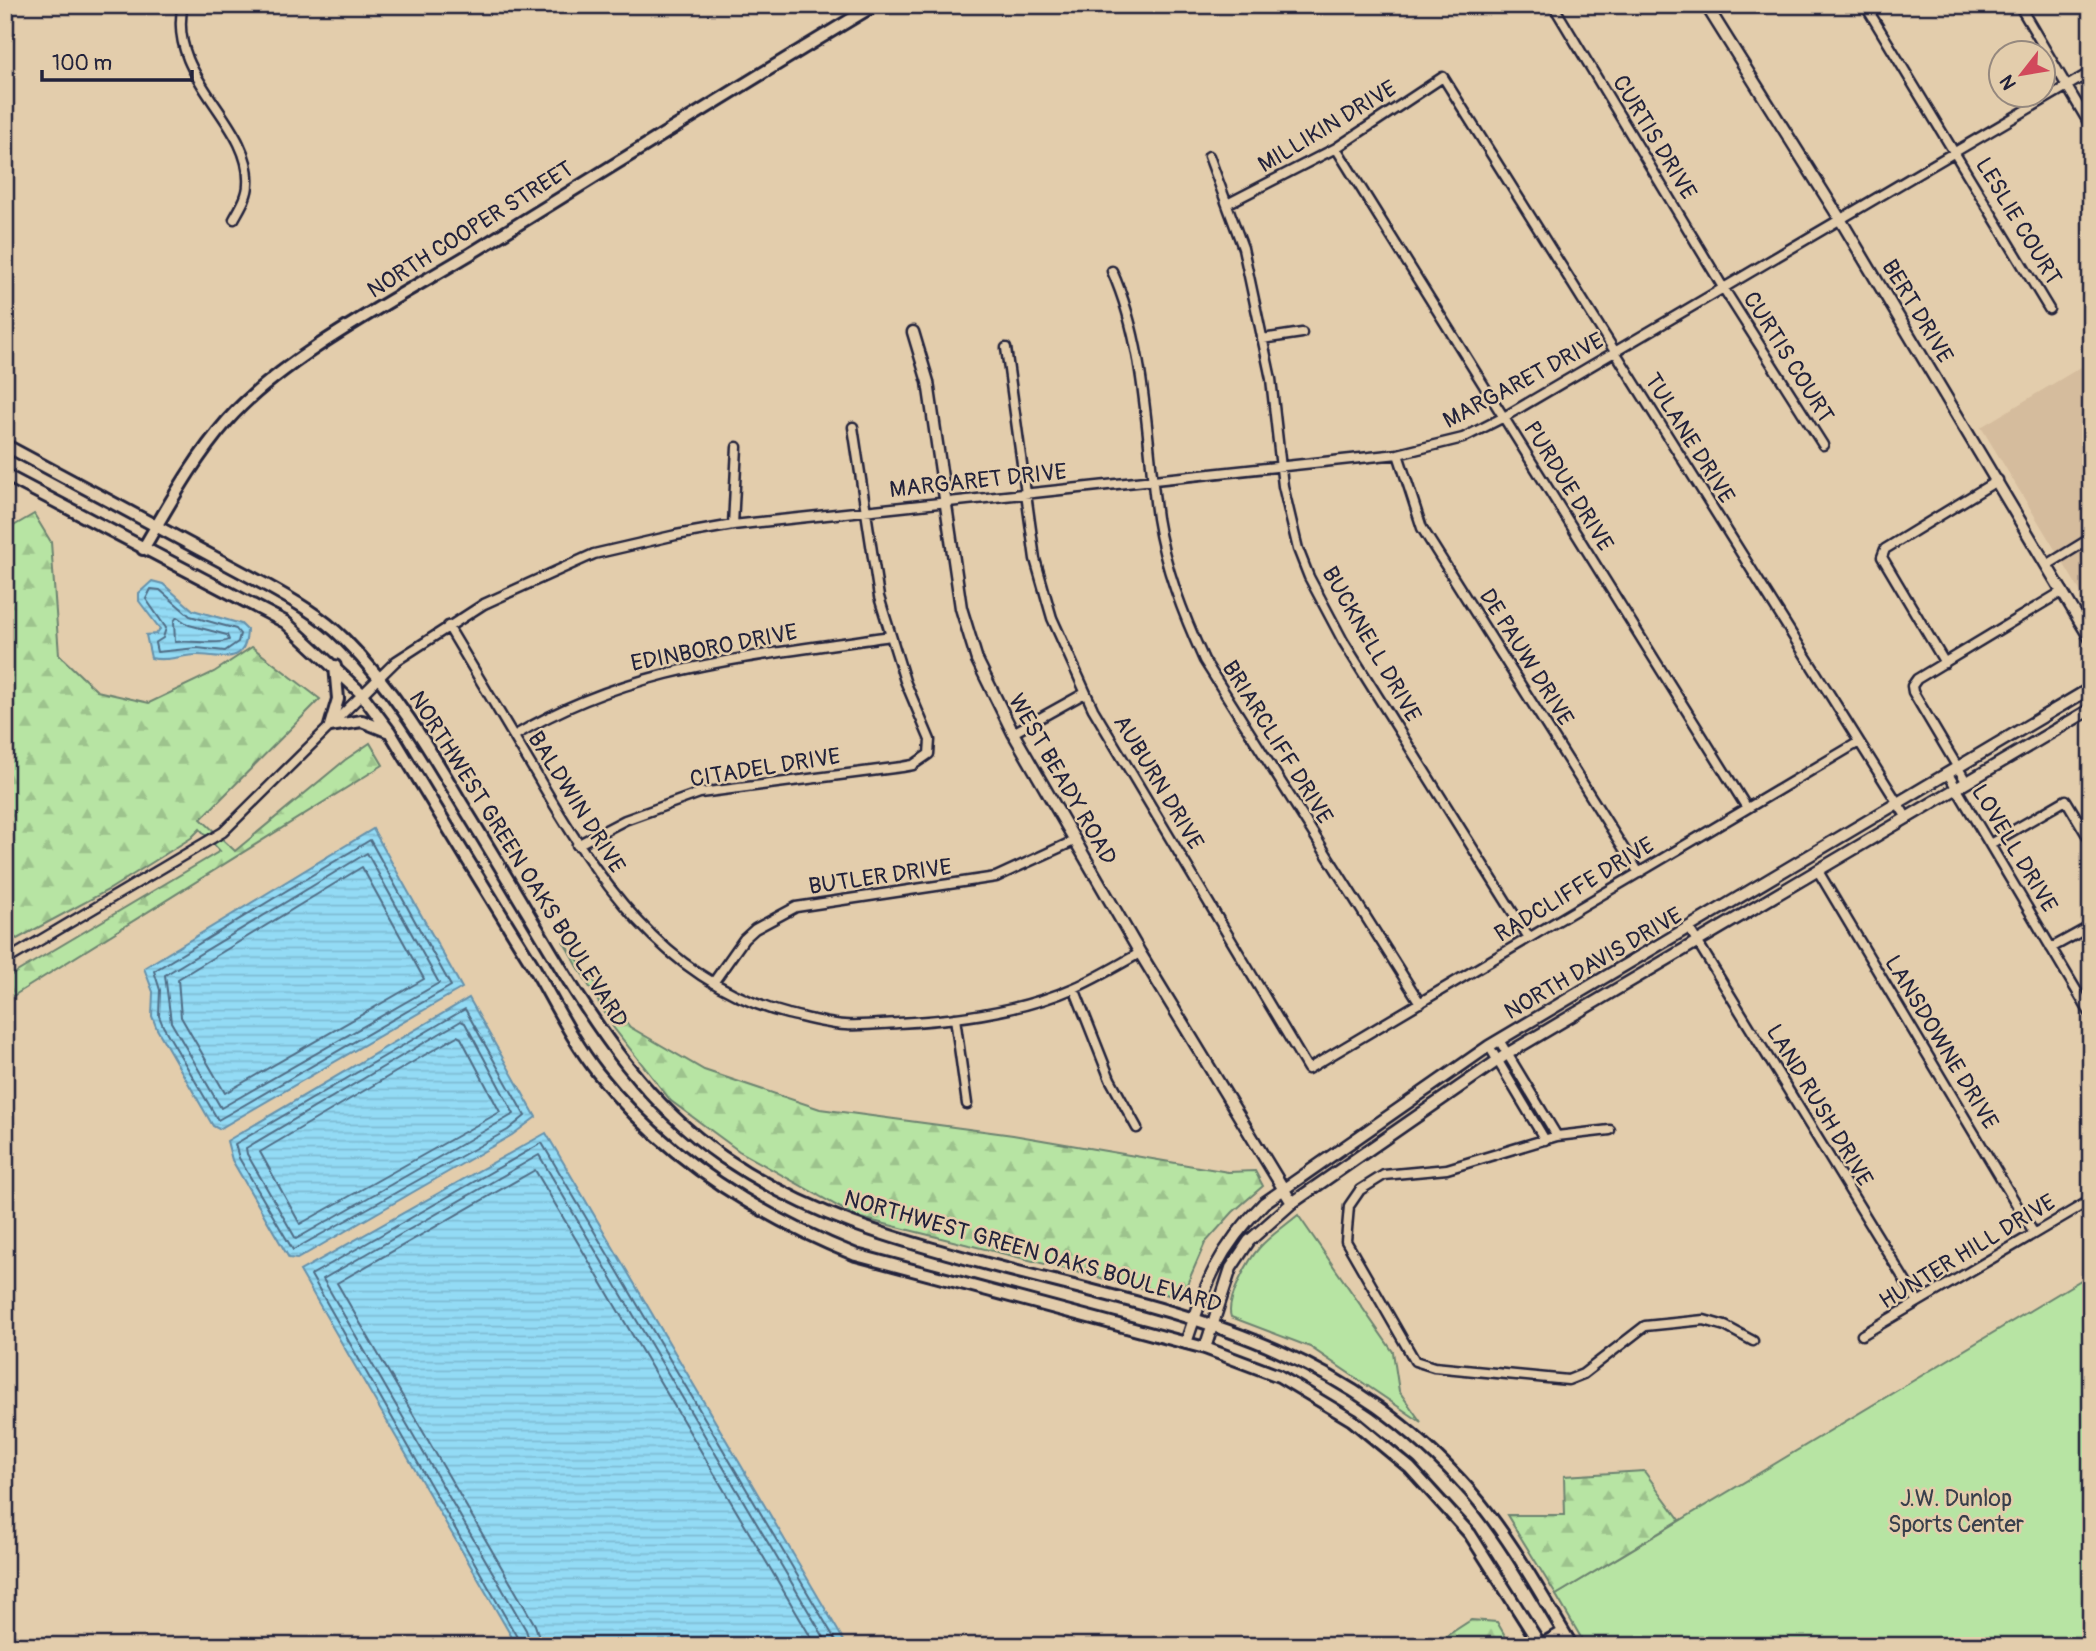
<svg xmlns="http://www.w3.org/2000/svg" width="2096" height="1651" font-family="Pangolin,sans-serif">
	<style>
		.built { fill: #d5bc9d }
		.green { fill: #b7e4a3; stroke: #6c836f; stroke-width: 2 }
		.forest { fill: url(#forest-firs); stroke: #6c836f; stroke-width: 2 }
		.water { fill: url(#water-rules); stroke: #6691ab; stroke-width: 2 }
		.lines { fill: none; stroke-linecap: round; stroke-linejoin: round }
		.shore { stroke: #4f6c85; stroke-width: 2 }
		.minor-casing { stroke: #22223b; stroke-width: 13 }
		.tertiary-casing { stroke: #22223b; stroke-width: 15 }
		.secondary-casing { stroke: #22223b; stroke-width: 16 }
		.minor { stroke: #e3cdac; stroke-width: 8 }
		.tertiary { stroke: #e3cdac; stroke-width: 10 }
		.secondary { stroke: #e3cdac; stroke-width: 10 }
		.labels { text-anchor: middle; stroke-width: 5; stroke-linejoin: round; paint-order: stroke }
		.street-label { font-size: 23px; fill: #22223b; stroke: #e3cdac }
		.park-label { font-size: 23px; fill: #383f4b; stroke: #e3cdac }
	</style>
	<defs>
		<pattern id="forest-firs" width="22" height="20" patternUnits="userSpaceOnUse" patternTransform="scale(1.75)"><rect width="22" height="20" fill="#b7e4a3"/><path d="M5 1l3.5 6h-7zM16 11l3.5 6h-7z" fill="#9dc38d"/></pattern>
		<pattern id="water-rules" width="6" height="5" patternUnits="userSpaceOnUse" patternTransform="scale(1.75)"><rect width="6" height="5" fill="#93dbf5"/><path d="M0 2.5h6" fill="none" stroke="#7ebcd3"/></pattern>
	</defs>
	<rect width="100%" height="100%" fill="#e3cdac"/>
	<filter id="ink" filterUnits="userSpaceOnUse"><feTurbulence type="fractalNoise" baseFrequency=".0143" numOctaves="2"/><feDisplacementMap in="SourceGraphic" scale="14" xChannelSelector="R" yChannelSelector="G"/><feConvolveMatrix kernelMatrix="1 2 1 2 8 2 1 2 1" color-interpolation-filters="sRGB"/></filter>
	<g filter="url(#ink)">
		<!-- built -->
		<path class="built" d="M2091,361V609L1981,427Z"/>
		<!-- green -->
		<path class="green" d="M1298,1215L1393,1352L1399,1391L1421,1422L1310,1347L1231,1317C1225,1301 1249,1259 1260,1247C1271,1235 1286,1225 1298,1215Z
			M2091,1274V1646H1586L1556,1595Z"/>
		<!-- forest -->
		<path class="forest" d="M34,514L51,542L59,655L97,691L149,703L214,672L252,647L320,699L201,819L235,851L345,760L370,743L383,765L5,1001V979L220,851L200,829L191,838L110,889L17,939L5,929V531Z
			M563,941L630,1027L704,1070L820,1109L1013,1135L1228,1172L1255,1171L1263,1186L1233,1212L1205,1243L1181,1298L857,1217L739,1151L671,1101L613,1027Z
			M1644,1471L1680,1520L1556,1595L1507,1515H1565L1564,1476Z
			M1471,1620L1497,1622L1511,1646H1431Z"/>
		<!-- water -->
		<path class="water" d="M152,581L163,584L193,610L241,624L247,630C246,667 221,655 197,655C181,655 167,662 151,658L146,635L156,634L160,629L139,601V593Z
			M373,829L462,988L219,1129L213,1126L157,1029L152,1016L153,992L144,968Z
			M469,998L536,1117L512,1135L297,1259L289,1258L232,1160L227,1141Z
			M546,1133L847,1646H517L300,1271Z"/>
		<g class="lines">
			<!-- shore -->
			<path class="shore" d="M151,589L160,590L190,616L236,629L240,634L238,642L225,651L197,648L157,652L155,643L163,638L166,628L146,599Z
				M177,617L189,625L227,635L229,640C221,645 189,640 175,642L174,621Z
				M370,840L451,986L218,1120L163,1026L159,1016L160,990L154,971Z
				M367,853L439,983L221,1108L171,1022L165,975Z
				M362,867L424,979L225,1093L181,1017L178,979Z
				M465,1009L525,1116L508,1130L293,1250L239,1158L235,1144Z
				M461,1021L465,1023L514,1114L296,1239L247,1154L246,1148Z
				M457,1036L461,1038L500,1112L300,1224L260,1152Z
				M522,1646L311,1275L542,1143L839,1646
				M531,1646L526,1630L323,1279L539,1155L829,1646
				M542,1646L535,1625L337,1283L535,1170L816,1646"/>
			<!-- minor casing -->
			<g class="minor-casing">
				<path id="minor" d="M183,5C166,78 252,122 248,184C248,196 240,208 234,219
					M1553,5L1724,289L1823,445
					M1865,5L2049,309
					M2019,5L2091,127
					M1336,148L1747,808
					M1209,156L1243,248L1271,379L1283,486L1298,549L1309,577L1343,641L1529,938
					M1229,203L1336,148L1443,77L1907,818
					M1112,271C1146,347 1146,436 1157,518C1165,568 1183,614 1204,660L1420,1003
					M1262,339L1302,333
					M1006,348L1035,559L1052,618L1093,709L1308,1069L1859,742
					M1398,454L1422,528L1639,873
					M733,525L737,447
					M2047,565L2091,538
					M448,626C477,675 506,723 535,772C595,876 663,982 788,1014C806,1018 826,1024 845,1025C863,1026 881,1024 898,1023C957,1020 1020,1012 1074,988C1097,978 1118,965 1140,953
					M1945,663L1882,557L1885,549L1998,480
					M1013,733L1085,693
					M514,736C633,664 756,657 890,636
					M1948,774L2091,1015
					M1967,783L1913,692L1912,686L1917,679L2063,591
					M1990,844L2066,800L2091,842
					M577,845L625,820L700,793L902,767L913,765L929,754L930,740L905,681L879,597L853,427
					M1818,871L2033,1232
					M1689,928L1918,1302
					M2051,948L2091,926
					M5,961L223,832L396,661L484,604L594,554L676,535L733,525L1398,454L1463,438L1504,417L2091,72
					M713,983L744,939L755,929L796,907L996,877L1076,840
					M1074,988L1110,1079L1137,1128
					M955,1018L967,1104
					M1499,1040L1557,1136
					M1489,1046L1545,1140
					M1610,1130L1557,1136L1447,1169L1384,1175L1360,1190L1349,1206L1346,1241L1415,1361L1434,1367L1568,1380L1583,1374L1645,1326L1704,1320L1725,1326L1753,1341
					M1862,1335L2091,1200"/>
			</g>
			<!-- tertiary casing -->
			<g class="tertiary-casing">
				<path id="tertiary" d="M1706,5L1840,219L2091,640
					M913,332L928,382L961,608L977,660L1013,733L1140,953L1292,1203
					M1186,1343C1206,1282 1218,1249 1264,1203L1489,1046L2091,688
					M1205,1348L1231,1268L1249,1241L1292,1203L1507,1054L2091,709"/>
			</g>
			<!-- secondary casing -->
			<g class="secondary-casing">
				<path id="secondary" d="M5,445L264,584C293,600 321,616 344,639C393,688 427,745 462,804C493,854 523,905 553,955C599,1032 648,1105 723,1157C808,1215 893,1239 991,1265C1178,1314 1335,1338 1470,1491C1510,1537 1540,1593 1572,1646
					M5,475L285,622L361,693L390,732C437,810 484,887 532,964C553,1000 572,1040 598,1073C665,1158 757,1215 856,1255L1205,1348L1279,1376L1352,1420L1410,1468L1470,1534L1541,1646
					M143,549C169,505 193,460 227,421C282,358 397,298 470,254C605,171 739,86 875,5
					M330,726L362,721L387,731
					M330,726L338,699L335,666
					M1541,1645L1563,1632"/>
			</g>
			<!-- minor -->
			<use href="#minor" class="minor"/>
			<!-- tertiary -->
			<use href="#tertiary" class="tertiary"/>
			<!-- secondary -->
			<use href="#secondary" class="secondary"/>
		</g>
	</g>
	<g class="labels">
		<!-- street labels -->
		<g class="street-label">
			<text transform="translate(1327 126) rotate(-31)" y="8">MILLIKIN DRIVE</text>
			<text transform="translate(1655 137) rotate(59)" y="8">CURTIS DRIVE</text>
			<text transform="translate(2019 221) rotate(59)" y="8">LESLIE COURT</text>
			<text transform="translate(470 229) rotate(-32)" y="8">NORTH COOPER STREET</text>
			<text transform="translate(1918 311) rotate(59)" y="8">BERT DRIVE</text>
			<text transform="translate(1789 357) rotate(58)" y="8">CURTIS COURT</text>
			<text transform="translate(1523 380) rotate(-28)" y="8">MARGARET DRIVE</text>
			<text transform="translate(1690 438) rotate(58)" y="8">TULANE DRIVE</text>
			<text transform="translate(978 480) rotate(-6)" y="8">MARGARET DRIVE</text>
			<text transform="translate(1569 486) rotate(58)" y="8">PURDUE DRIVE</text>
			<text transform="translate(1372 644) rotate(60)" y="8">BUCKNELL DRIVE</text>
			<text transform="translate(714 647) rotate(-11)" y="8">EDINBORO DRIVE</text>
			<text transform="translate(1527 657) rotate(58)" y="8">DE PAUW DRIVE</text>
			<text transform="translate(1278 742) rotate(58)" y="8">BRIARCLIFF DRIVE</text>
			<text transform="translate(765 767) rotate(-9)" y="8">CITADEL DRIVE</text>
			<text transform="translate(1063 779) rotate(60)" y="8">WEST BEADY ROAD</text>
			<text transform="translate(1159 782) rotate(59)" y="8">AUBURN DRIVE</text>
			<text transform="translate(577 802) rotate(58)" y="8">BALDWIN DRIVE</text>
			<text transform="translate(2015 848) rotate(59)" y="8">LOVELL DRIVE</text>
			<text transform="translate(519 859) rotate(58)" y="8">NORTHWEST GREEN OAKS BOULEVARD</text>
			<text transform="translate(880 876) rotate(-8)" y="8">BUTLER DRIVE</text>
			<text transform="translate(1574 889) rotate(-31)" y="8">RADCLIFFE DRIVE</text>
			<text transform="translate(1593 963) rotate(-30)" y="8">NORTH DAVIS DRIVE</text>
			<text transform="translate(1942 1042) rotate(59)" y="8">LANSDOWNE DRIVE</text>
			<text transform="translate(1820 1105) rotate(59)" y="8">LAND RUSH DRIVE</text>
			<text transform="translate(1033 1251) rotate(16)" y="8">NORTHWEST GREEN OAKS BOULEVARD</text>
			<text transform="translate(1967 1251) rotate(-31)" y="8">HUNTER HILL DRIVE</text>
		</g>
		<!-- park labels -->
		<g class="park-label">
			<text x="1956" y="1506">J.W. Dunlop<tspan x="1956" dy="26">Sports Center</tspan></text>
		</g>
	</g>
	<!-- margin -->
	<rect width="2096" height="1651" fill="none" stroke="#e3cdac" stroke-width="28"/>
	<rect x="14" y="14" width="2068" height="1623" fill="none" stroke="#22223b" stroke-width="2.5" filter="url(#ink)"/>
	<!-- north arrow -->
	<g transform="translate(2022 74) rotate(239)"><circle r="33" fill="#e3cdac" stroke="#96897f" stroke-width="2"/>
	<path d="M0-5L12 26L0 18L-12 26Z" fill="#d1495b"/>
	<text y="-10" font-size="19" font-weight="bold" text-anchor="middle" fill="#22223b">N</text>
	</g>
	<!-- scale -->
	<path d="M42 70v10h150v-10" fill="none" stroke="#22223b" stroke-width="3.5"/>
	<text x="52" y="70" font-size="21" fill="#22223b" stroke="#e3cdac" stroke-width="5" paint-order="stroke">100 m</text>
</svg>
